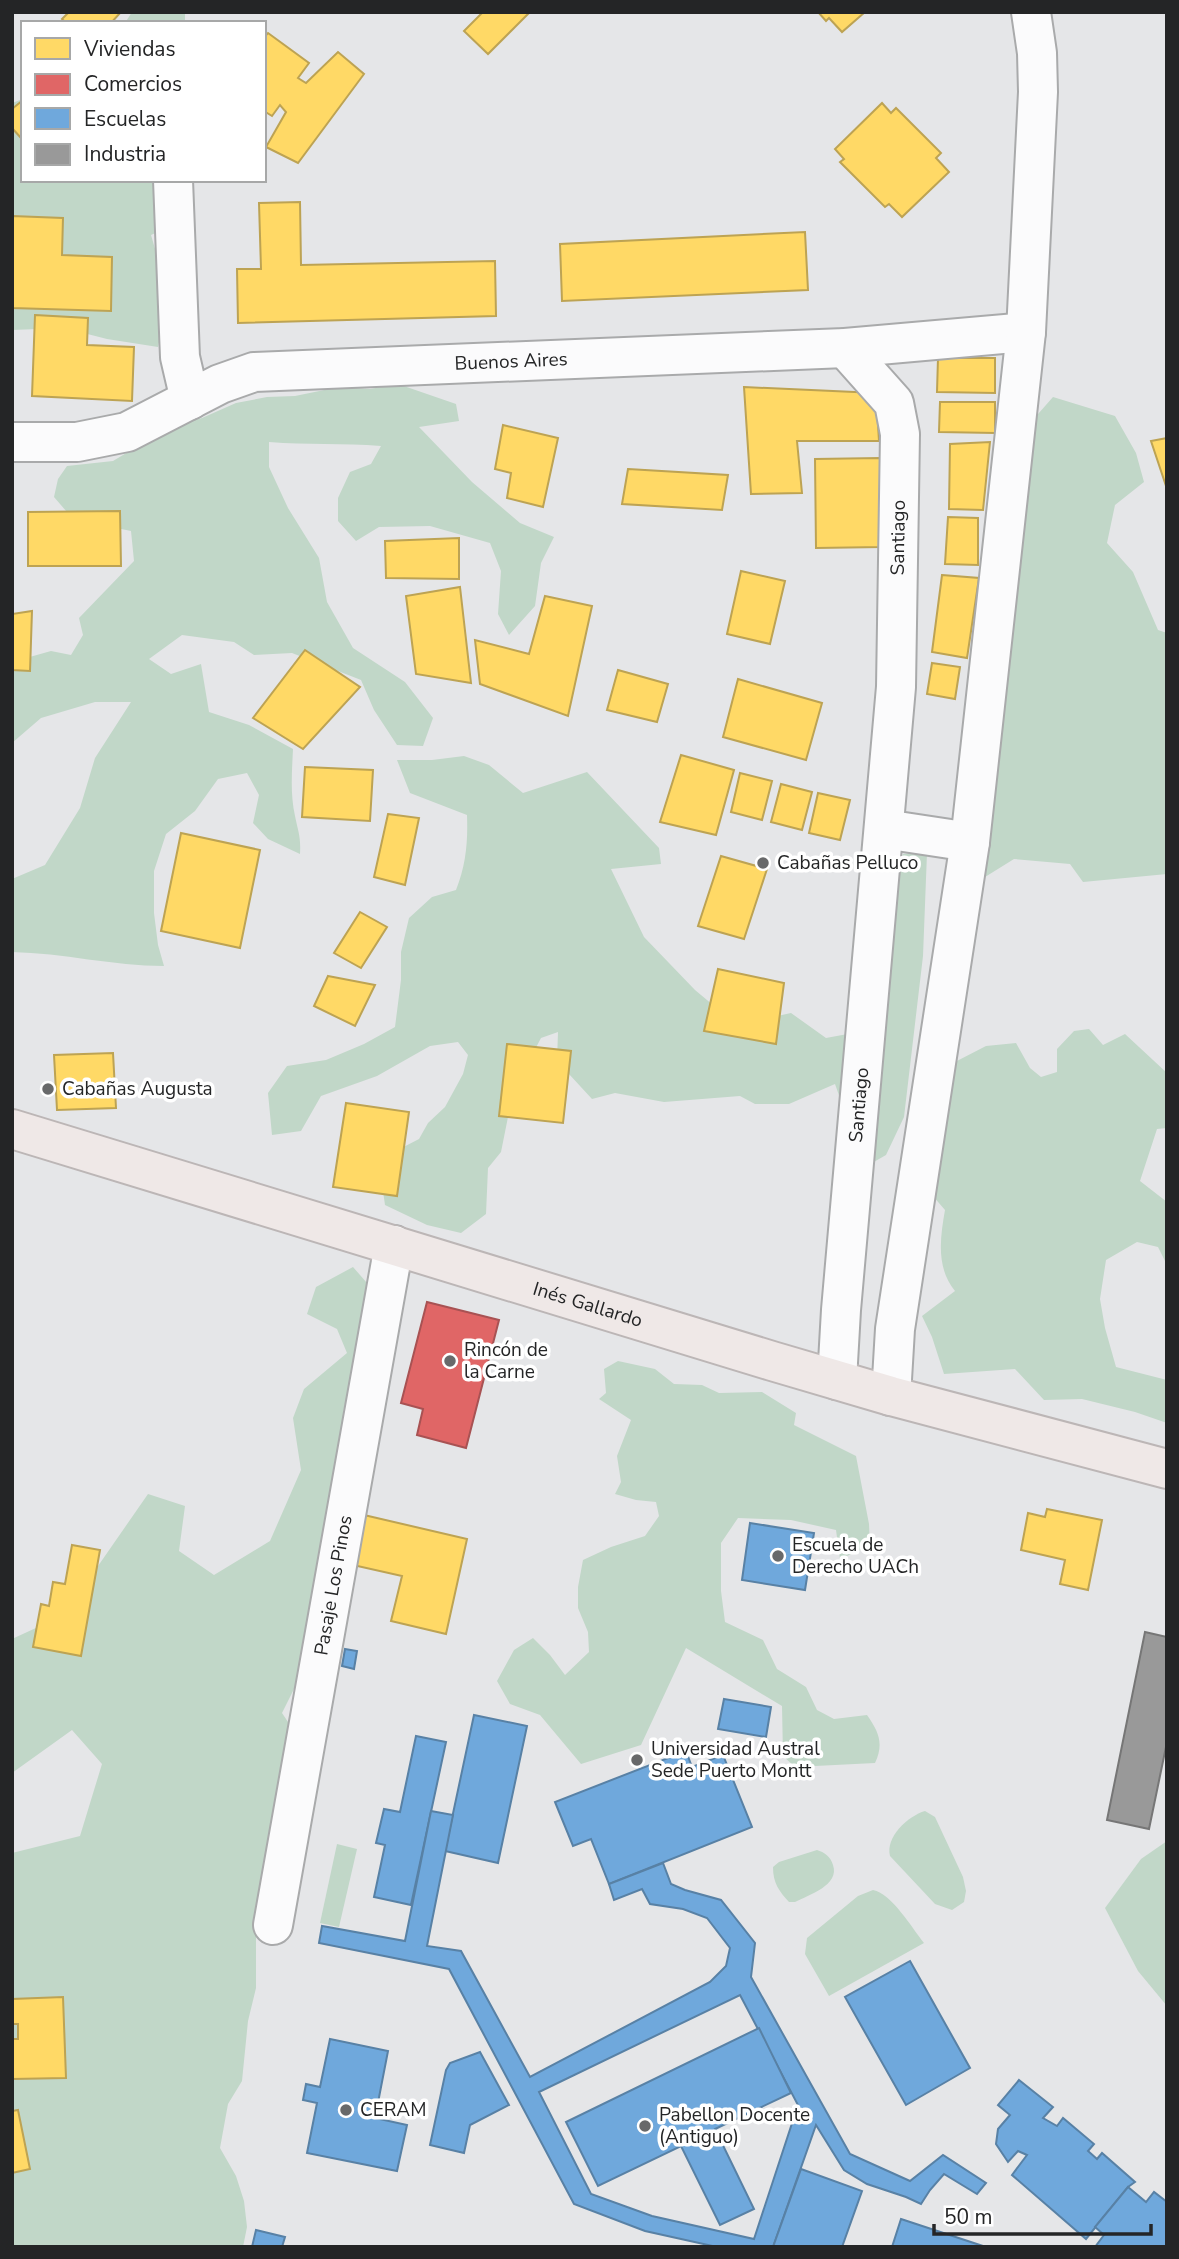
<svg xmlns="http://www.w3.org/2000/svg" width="1179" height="2259" viewBox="0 0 1179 2259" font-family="'Nunito Sans',sans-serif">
	<rect width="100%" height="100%" fill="#e5e6e8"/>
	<g fill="#c1d7c8">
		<path d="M132,12H185V23H125Z"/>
		<path d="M23,99V180H193L194,216L151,235L169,297L158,347L107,339L64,328L12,330V103Z"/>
		<path d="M398,384L456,404L459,421L419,427L472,482L520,523L554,537L541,563L535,606L509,635L498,614L501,571L490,543L430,526L379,527L356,541L338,521V498L350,472L371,464L381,446C343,443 307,445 269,442V467L288,508L319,558L327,602L353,648L405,682L433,718L423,746L397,745L374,710L361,680L292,653L254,655L234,642L182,635L149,659L171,674L201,664L209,712L249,725L293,749C292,771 290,794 295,816C298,831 301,837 300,854L268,839L253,823L259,795L247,773L218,779L195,811L166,834L154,871V913L158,945L164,966C113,966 63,953 12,952V879L45,865L80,808L95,758L131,702H95L41,718L12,743V662L51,651L71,655L83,635L79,618L134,561L131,531L73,519L54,497L58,479L67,466L113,461L168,428L202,418L236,403L267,397L295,396L339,387L370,389Z"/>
		<path d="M1053,397L1115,416L1136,453L1144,482L1115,505L1107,543L1133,572L1158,630L1167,633V874L1083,882L1070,864L1014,859L977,882L1031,422Z"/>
		<path d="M464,756L489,765L523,793L587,772L659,848L661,864L611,869L644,937L695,990L737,1025L791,1013L826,1038L880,1028L888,994L889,961L894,928V876L903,854L927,853L923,956L904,1117L886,1155L872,1163L842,1104L835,1084L789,1104H755L740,1096L664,1102L615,1093L592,1099L557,1061L558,1032L541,1038L520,1078L510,1107L501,1152L488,1168L486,1214L461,1233L427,1225L385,1205L381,1177L390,1154L419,1139L428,1123L445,1107L463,1074L468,1055L458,1042L430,1046L377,1076L321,1096L301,1131L272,1135L268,1093L287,1066L326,1060L364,1044L395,1027L401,980V952L409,918L432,897L456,890C466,865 468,842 467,815L410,793L397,760H432Z"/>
		<path d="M1089,1029L1103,1045L1125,1034L1167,1073V1128L1157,1129L1140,1181L1167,1202V1265L1158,1247L1137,1242L1106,1260L1100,1299L1105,1328L1116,1367L1167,1380V1423L1135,1412L1082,1399L1044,1400L1015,1369L944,1374L932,1337L922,1316L955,1291C936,1268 940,1238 945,1210L926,1188L953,1063L986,1046L1016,1043L1030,1068L1041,1077L1057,1072V1049L1074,1031Z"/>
		<path d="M353,1267L374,1291L362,1350L344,1407L337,1480L319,1553L324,1605L299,1679L282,1713L298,1737L263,1872L256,1937V1988L248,2021L242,2081L228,2104L220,2148L236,2176L244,2201L247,2227L243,2247H12V2173L30,2169L18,2111L12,2109V1853L80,1836L102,1764L72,1730L12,1773V1639L64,1615L148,1494L185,1506L179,1551L214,1575L270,1541L301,1470L293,1418L304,1389L347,1353L337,1329L307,1314L316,1287Z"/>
		<path d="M618,1361L655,1369L674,1384L702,1385L719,1393L762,1392L796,1413L794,1425L856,1456L869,1524L870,1546L840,1559L836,1530L791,1520L738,1518L721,1543V1591L725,1622L763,1640L777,1669L806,1687L817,1710L834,1719L867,1715C879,1732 884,1744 875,1763L795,1767L783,1756L782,1706L686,1648L641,1745L581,1764L540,1715L510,1704L497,1681L514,1650L533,1638L550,1655L565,1675L589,1652L588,1632L578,1608V1587L583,1560L611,1547L645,1536L659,1516L656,1502L636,1500L615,1494L621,1482L617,1456L631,1420L599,1399L606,1393L604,1369Z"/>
		<path d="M925,1811L935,1817L963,1877L966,1891L964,1902L952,1910L935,1904L890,1856C885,1837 908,1816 925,1811Z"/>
		<path d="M1167,1841V2006L1138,1971L1105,1908L1141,1859Z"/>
		<path d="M337,1844L357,1849L339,1927L320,1923Z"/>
		<path d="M817,1850C824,1852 831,1857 833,1865C840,1885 809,1895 795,1902H789C779,1891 773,1883 773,1867L779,1862Z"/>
		<path d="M873,1890C892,1894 912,1928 924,1943L829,1996L805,1954L807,1938L858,1896Z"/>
	</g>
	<g fill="#ffd966" stroke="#bda353" stroke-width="2">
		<path d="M69,12H121L111,23H66L62,19Z"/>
		<path d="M479,12H530L488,54L464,31L481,14Z"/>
		<path d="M818,12H865L842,32L829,18L826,21Z"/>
		<path d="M268,33L309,63L298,78L306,83L338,52L364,74L298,163L266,147L286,112L280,105L272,116L264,111V38Z"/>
		<path d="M23,100V136L21,138L12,128V109Z"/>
		<path d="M882,103L891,113L896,108L941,153L936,158L949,172L902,217L889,204L885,207L840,162L844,159L835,149Z"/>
		<path d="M300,202L301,265L495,261L496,316L238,323L237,269H261L259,203Z"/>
		<path d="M12,216L63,218L62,255L112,257L111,311L12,308Z"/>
		<path d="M805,232L808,290L562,301L560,244Z"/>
		<path d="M35,315L88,318L87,345L134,347L132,401L32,396Z"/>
		<path d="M938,358H995V393L937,392Z"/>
		<path d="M744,387L876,393L879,441H797L802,493L751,494Z"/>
		<path d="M940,402H995V433L939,432Z"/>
		<path d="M503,425L558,438L543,507L507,498L511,473L495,469Z"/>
		<path d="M1167,438V489L1151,441Z"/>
		<path d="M990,442L983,510L949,509L950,444Z"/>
		<path d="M880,458L882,547L816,548L815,459Z"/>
		<path d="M628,469L728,475L722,510L622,504Z"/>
		<path d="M120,511L121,566H28V512Z"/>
		<path d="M948,517L978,518V565L945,564Z"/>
		<path d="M459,538V579L386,578L385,541Z"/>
		<path d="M741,571L785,581L770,644L727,634Z"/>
		<path d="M942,575L979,578L967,658L932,652Z"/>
		<path d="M460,587L471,683L416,674L406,596Z"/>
		<path d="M545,596L592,606L568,716L480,684L475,640L529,654Z"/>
		<path d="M32,611L30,671L12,670V614Z"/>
		<path d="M305,650L360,687L303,749L253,718Z"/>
		<path d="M932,663L960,667L955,699L927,694Z"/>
		<path d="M618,670L668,684L657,722L607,710Z"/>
		<path d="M738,679L822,703L806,760L723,737Z"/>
		<path d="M681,755L734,770L716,835L660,822Z"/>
		<path d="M305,767L373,770L370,821L302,817Z"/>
		<path d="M740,773L772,781L762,820L731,812Z"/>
		<path d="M781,784L812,792L802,830L771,822Z"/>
		<path d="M818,793L850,800L840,840L809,833Z"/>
		<path d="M388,814L419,818L405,885L374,877Z"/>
		<path d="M181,833L260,850L240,948L161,931Z"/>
		<path d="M721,856L767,869L744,939L698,926Z"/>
		<path d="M360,912L387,927L361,968L334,953Z"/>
		<path d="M718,969L784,983L776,1044L704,1031Z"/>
		<path d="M328,976L375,985L355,1026L314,1006Z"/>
		<path d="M507,1044L571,1051L563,1123L499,1116Z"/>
		<path d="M113,1053L116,1108L57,1110L54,1055Z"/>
		<path d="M346,1103L409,1112L397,1196L333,1187Z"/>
		<path d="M1047,1509L1102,1520L1088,1590L1060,1584L1065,1560L1021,1550L1028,1513L1045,1517Z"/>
		<path d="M364,1515L467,1539L446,1634L391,1621L402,1576L353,1565Z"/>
		<path d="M72,1545L100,1550L81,1656L33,1647L41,1604L49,1606L53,1582L65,1584Z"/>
		<path d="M63,1997L66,2078L12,2079V2039H18V2024H12V1999Z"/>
		<path d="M18,2110L30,2169L12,2173V2111Z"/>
	</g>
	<path fill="#e06666" stroke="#a85253" stroke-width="2" d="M427,1302L499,1320L466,1448L417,1435L423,1409L401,1403Z"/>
	<g fill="#6fa8dc" stroke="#5881a5" stroke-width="2" fill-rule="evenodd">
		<path d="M750,1523L814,1533L805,1590L742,1580Z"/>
		<path d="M345,1649L357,1651L354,1669L342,1666Z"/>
		<path d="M724,1699L771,1707L766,1737L718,1729Z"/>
		<path d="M474,1715L527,1726L498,1863L445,1851Z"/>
		<path d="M416,1736L446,1742L411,1905L374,1897L385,1845L376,1843L384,1809L400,1812Z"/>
		<path d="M686,1751L692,1767L723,1755L752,1827L609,1884L591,1839L573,1846L555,1802Z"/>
		<path d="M431,1811L453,1815L427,1946L461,1951L530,2077L710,1982L726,1966L730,1948L707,1918L683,1909L650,1904L642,1889L614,1900L609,1884L663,1863L671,1884L685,1890L721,1900L755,1943L751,1977L850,2154L910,2181L943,2155L986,2183L977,2194L944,2174L930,2190L921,2204L906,2197L867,2184L844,2170L816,2125L773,2247H717L645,2231L574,2204L449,1969L319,1943L322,1926L405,1941ZM740,1995L798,2105L754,2239L652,2216L591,2194L539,2092Z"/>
		<path d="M910,1961L970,2068L906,2105L845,1997Z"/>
		<path d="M759,2028L791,2093L715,2129L754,2209L720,2225L681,2146L598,2186L566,2122Z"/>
		<path d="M330,2039L388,2051L375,2118L407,2125L397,2171L307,2153L317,2103L303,2100L306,2084L320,2087Z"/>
		<path d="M480,2052L509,2105L470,2125L464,2153L430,2145L446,2070L450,2063Z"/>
		<path d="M1019,2080L1053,2107L1043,2118L1057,2126L1063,2118L1094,2144L1088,2151L1097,2159L1102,2153L1135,2182L1128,2187L1086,2239L1012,2175L1027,2155L1018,2151L1008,2162L996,2144L998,2129L1010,2115L998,2105Z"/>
		<path d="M801,2169L862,2191L842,2247H773Z"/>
		<path d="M1128,2187L1146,2202L1154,2192L1167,2202V2247H1095L1104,2235L1095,2227Z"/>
		<path d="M901,2219L986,2247H892Z"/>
		<path d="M256,2230L285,2237L282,2247H252Z"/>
	</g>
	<path fill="#999" stroke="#767676" stroke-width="2" d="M1145,1632L1167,1637V1742L1149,1829L1107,1820Z"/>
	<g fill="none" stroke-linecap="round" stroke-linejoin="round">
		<g stroke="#a9aaab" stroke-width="42">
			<g id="minor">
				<path d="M173,180L180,357L190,400"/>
				<path id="s1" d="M12,442H77L127,432L220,384L254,372L845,348L1026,332"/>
				<path d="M884,829L970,842"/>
				<path id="s2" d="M837,1380L841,1310L896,687L900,434L894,403L845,348"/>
				<path d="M891,1396L895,1329L970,842L1026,332L1038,92L1037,53L1031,12"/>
				<path id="s3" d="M273,1925L394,1245"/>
			</g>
		</g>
		<g stroke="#bcb6b6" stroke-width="42">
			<g id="highway">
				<path id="s4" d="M12,1129L772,1361L891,1396L1167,1469"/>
			</g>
		</g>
		<use href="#minor" stroke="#fbfbfc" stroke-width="38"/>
		<use href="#highway" stroke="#efe8e7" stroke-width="38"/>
	</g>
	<g fill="#68696a" stroke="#fff" stroke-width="2.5">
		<circle cx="763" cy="863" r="7"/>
		<circle cx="48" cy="1089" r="7"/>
		<circle cx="450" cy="1361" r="7"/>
		<circle cx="778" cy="1556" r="7"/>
		<circle cx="637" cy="1760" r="7"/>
		<circle cx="346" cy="2110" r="7"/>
		<circle cx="645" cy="2126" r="7"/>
	</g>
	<g text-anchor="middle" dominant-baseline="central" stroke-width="7" stroke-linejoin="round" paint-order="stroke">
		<g font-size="19" fill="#242526" stroke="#fff">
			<text stroke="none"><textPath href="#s1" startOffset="514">Buenos Aires</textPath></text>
			<text stroke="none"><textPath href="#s2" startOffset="845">Santiago</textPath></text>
			<text stroke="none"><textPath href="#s2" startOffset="276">Santiago</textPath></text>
			<text stroke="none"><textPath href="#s4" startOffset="602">Inés Gallardo</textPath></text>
			<text stroke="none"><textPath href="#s3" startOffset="345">Pasaje Los Pinos</textPath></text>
		</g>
		<g font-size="19" fill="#242526" stroke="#fff" text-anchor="start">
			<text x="777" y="863">Cabañas Pelluco</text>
			<text x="62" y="1089">Cabañas Augusta</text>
			<text x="464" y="1350">Rincón de<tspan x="464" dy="22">la Carne</tspan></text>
			<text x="792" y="1545">Escuela de<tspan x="792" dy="22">Derecho UACh</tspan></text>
			<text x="651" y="1749">Universidad Austral<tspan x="651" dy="22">Sede Puerto Montt</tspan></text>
			<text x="360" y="2110">CERAM</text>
			<text x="659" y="2115">Pabellon Docente<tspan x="659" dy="22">(Antiguo)</tspan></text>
		</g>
	</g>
	<rect width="1179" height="2259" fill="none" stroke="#242526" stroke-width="28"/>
	<rect x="21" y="21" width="245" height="161" fill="#ffffff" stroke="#a7a8a8" stroke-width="2"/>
	<rect x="35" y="38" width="35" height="21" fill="#ffd966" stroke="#a7a8a8" stroke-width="2"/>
	<text x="84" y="56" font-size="21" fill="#242526">Viviendas</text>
	<rect x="35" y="74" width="35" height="21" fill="#e06666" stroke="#a7a8a8" stroke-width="2"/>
	<text x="84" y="91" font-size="21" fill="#242526">Comercios</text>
	<rect x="35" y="108" width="35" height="21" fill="#6fa8dc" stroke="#a7a8a8" stroke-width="2"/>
	<text x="84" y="126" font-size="21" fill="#242526">Escuelas</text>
	<rect x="35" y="144" width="35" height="21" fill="#999999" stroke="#a7a8a8" stroke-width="2"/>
	<text x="84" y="161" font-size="21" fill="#242526">Industria</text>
	<path d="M934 2224v10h217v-10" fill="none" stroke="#242526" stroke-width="3.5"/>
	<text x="944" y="2224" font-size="21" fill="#242526" stroke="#ffffff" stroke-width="5" paint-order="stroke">50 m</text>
</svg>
